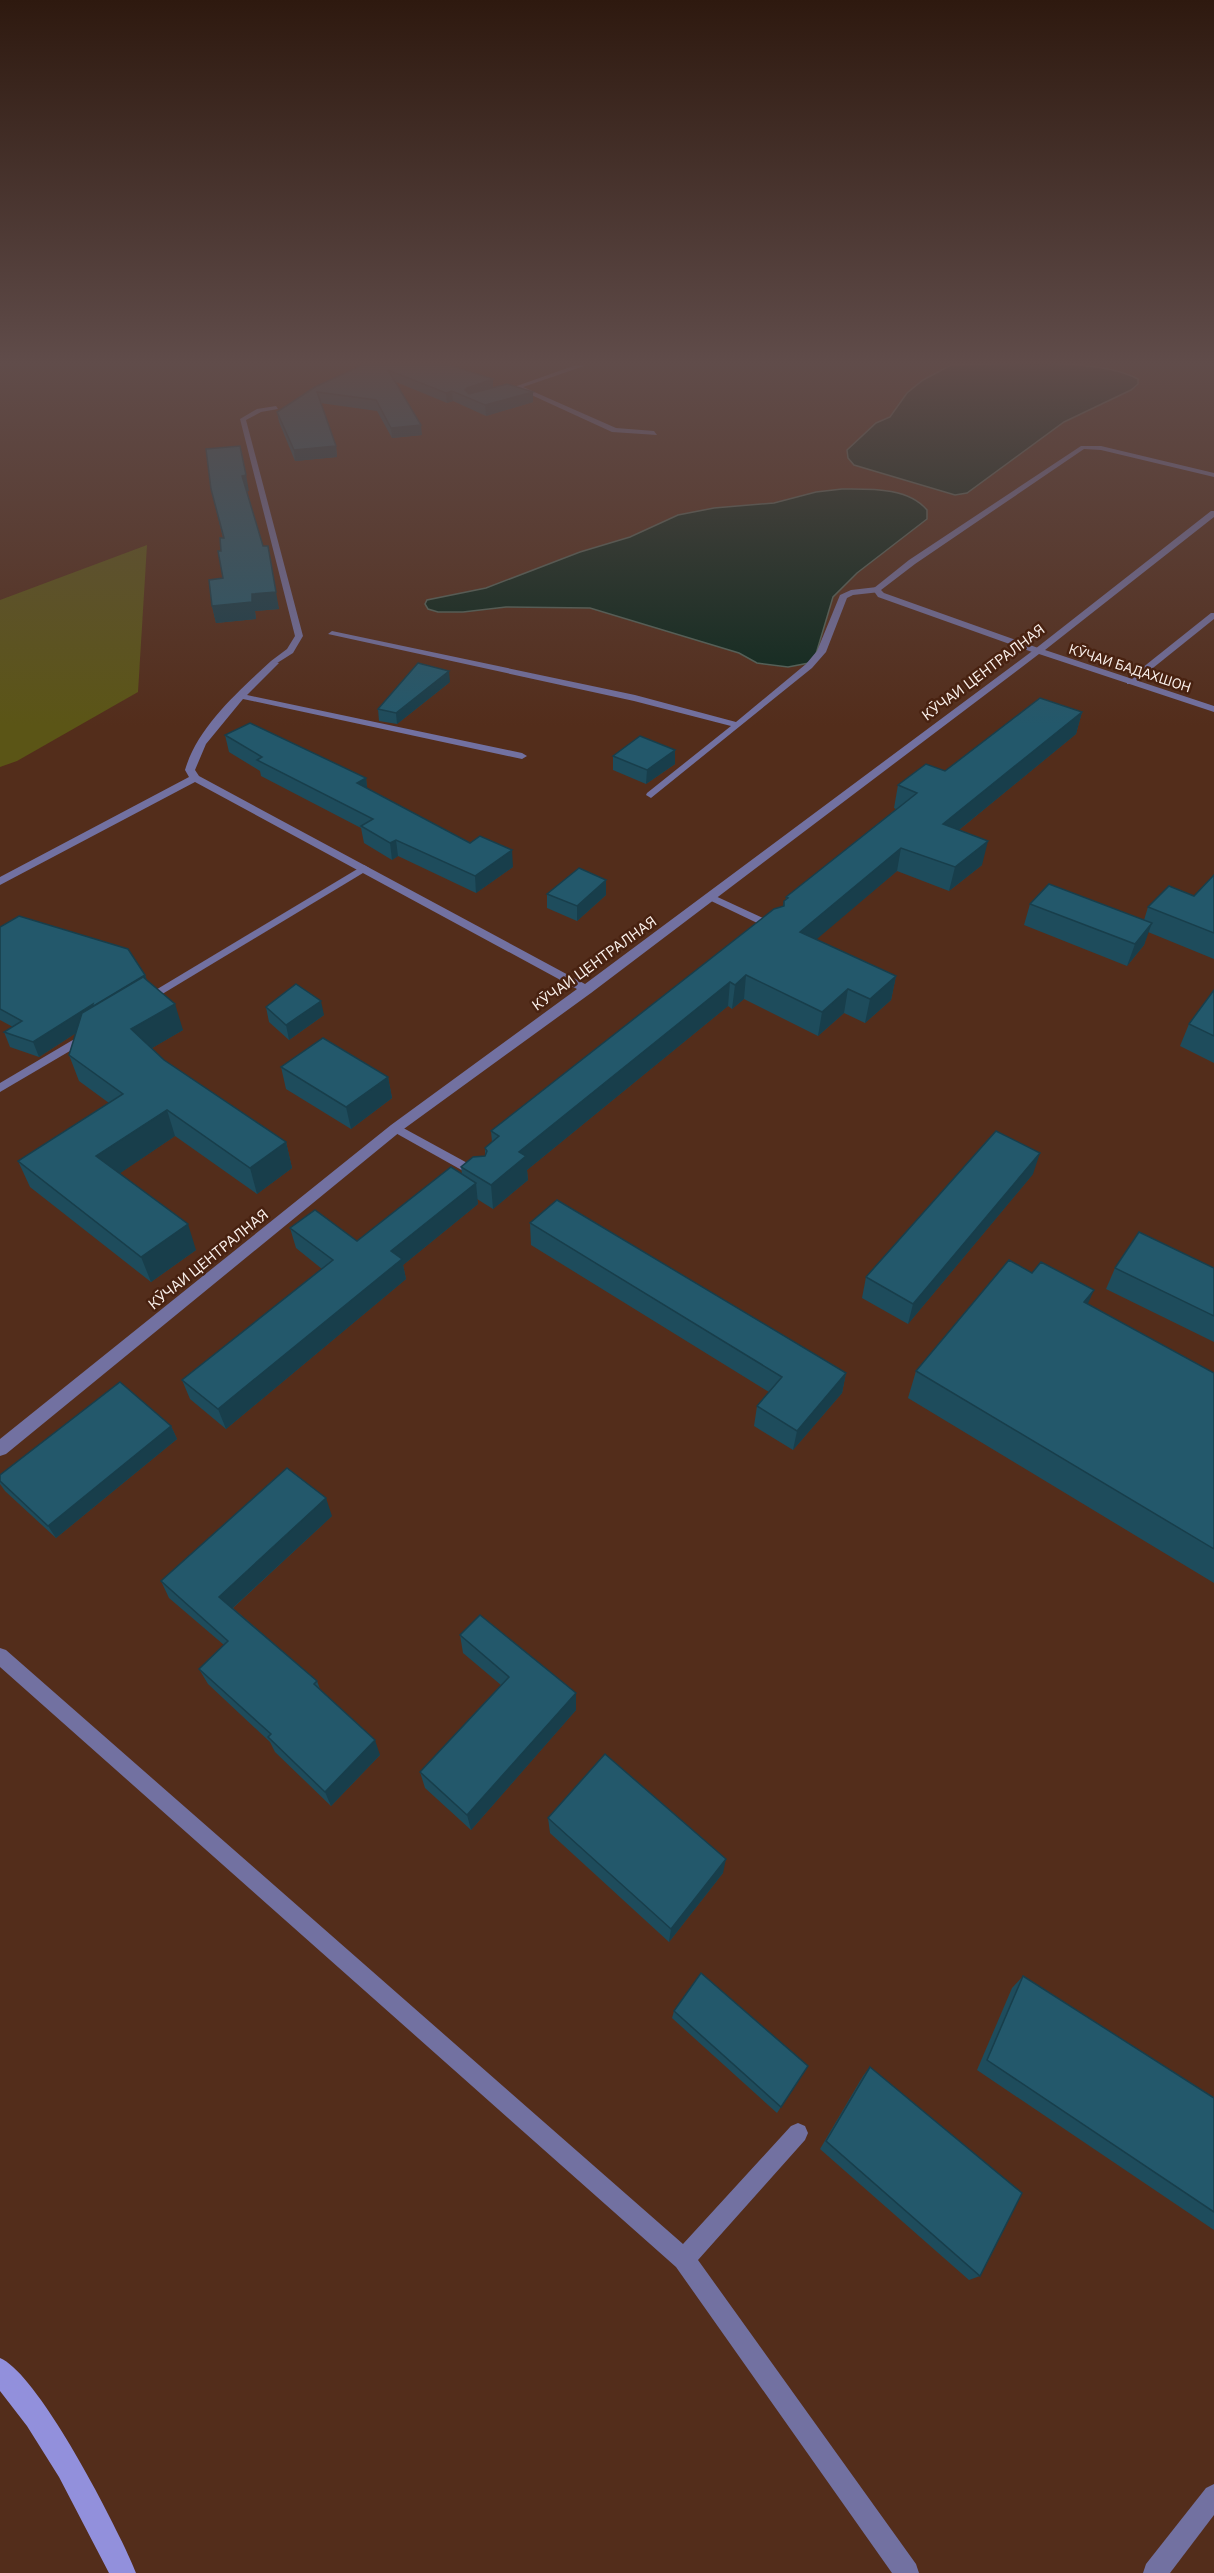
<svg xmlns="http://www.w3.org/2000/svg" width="1214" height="2573" viewBox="0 0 1214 2573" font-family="'IBM Plex Sans',sans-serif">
	<rect width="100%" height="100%" fill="#532d1b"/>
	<path fill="#5b5516" d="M147,545L138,692L17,761L0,767V600Z"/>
	<g fill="#0a271c" stroke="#52645a" stroke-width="1.5">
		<path d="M951,365C1000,365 1096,356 1138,379V384L1131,390L1064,422L967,493L955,495L854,465L848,458L847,450L876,423L890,417L907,393L923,380Z"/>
		<path d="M842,489C870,489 908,487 927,510V519L857,573L833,597L816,654L809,663L788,667L757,663L739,653L590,608L506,607L463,612H438L428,609L425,604L427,600L486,588L580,552L630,537L678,515L714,508L774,503L816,492Z"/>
	</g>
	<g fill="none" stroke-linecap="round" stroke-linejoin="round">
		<g fill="#7271a1" fill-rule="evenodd">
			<path d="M276,406L278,409L261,412L246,420L303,636L293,653L274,665H271V661L287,649L295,636L240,419L257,409Z"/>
			<path d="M1081,446H1101L1214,473V477L1101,450L1084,449L915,564L881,590L884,593L1041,649V653H1035L878,597L873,590L874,588L909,560Z"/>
			<path d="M1211,613H1214V619L1133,684H1127V680Z"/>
			<path d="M364,865L369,868L368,870L149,1002L145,1004L139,1000Z"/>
			<path d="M711,894L778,925L779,927L778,929H770L707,899L706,897Z"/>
			<path d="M88,1031L92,1032V1038L0,1092V1083Z"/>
			<path d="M396,1124L482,1171L484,1174L482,1177H474L392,1131L390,1128L392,1125Z"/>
			<path d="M0,1648L6,1650L683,2244L791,2126L798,2123L805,2126L808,2133L805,2140L698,2260L916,2564L919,2573H892L676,2267L0,1667Z"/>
			<path d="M1214,2484V2515L1170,2573H1143L1146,2564L1206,2488Z"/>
		</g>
		<g fill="#7271a1" fill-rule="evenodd">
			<path d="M576,365H587L523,387L616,428L654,431L657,435L612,432L514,387Z"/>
			<path d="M1211,511H1214V517L1045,650L1214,706V712L1039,654L591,993L401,1131L6,1454L0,1456V1439L391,1125L577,989L195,782L0,885V877L189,777L185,770C198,726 238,692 271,661L279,663L247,695L522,753L527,756L522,759L243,699L206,744L195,770L199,776L585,984L1035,649Z"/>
			<path d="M877,587L880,588V592L853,595L847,598L826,652L812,668L651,798L646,795L647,793L731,726L634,701L328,634L332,631L635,695L736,722L806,664L817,651L840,595L851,590Z"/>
		</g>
		<path fill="#9290dc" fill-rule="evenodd" d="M0,2358C39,2374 119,2530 136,2573H109L59,2477L27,2426L0,2391Z"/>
	</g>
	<g fill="#1e4c5c">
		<path d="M354,365H449L493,379V387L533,392V402L486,416L453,401L447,403L396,382L422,435L392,438L377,411L320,403L336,446L337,457L295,461L279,422L277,412L359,367Z"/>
		<path d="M211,489L249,491H247L279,609L255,611L256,619L216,623L212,606L223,578L221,551L223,538Z"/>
		<path d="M450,682L397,724L379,721L378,709Z"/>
		<path d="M1082,712L1076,734L959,830L982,865L949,891L897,871L816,939L896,976L891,1000L865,1023L844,1013L818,1036L744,999L732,1009L728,1006L527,1170L528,1180L493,1209L477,1199L478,1204L403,1265L406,1279L226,1429L190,1399L182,1380L322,1269L296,1248L290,1228L357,1241L462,1174L461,1167L485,1156V1148L492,1142L491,1131L783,906L784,901L786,900V897L896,809L894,808L898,785L945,771Z"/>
		<path d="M225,735L366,778L367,788L513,867L476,893L398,856L392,860L364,843L361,828L261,776L260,771L229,752Z"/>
		<path d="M613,756L675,764L646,784L613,770Z"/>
		<path d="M1214,875V959L1148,932L1144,945L1127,966L1024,925L1030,904L1144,920L1148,907L1194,896Z"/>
		<path d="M606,880V895L577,921L547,908V894Z"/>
		<path d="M0,927L145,975L147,981L183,1030L152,1048L164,1060L286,1142L292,1168L257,1194L175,1136L120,1173L196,1250L151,1282L30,1187L18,1161L109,1103L79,1081L69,1055L76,1033L39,1057L10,1047L4,1032L13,1027L0,1020Z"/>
		<path d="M1214,990V1063L1180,1046L1189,1024Z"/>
		<path d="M266,1007L324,1015L289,1040L269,1022Z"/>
		<path d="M281,1067L388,1077L392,1098L351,1129L286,1089Z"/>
		<path d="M1033,1174L908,1324L862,1298L866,1277Z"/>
		<path d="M530,1223L846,1373L842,1393L793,1450L754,1426L757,1406L769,1392L531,1245Z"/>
		<path d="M1115,1268H1214V1342L1106,1289Z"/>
		<path d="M1032,1273L1087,1304L1214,1373V1583L908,1398L916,1371Z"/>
		<path d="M171,1426L177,1439L56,1538L5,1491L0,1484V1475Z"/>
		<path d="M332,1516L233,1608L317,1681L320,1689L380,1755L331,1806L275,1752L270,1742L208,1684L199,1669L224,1645L169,1598L161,1581Z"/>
		<path d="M460,1635L576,1710L471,1830L425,1788L420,1772L501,1685L463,1653Z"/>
		<path d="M548,1818L723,1873L669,1942L550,1833Z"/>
		<path d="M1023,1976L1214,2098V2230L977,2070L1012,1988Z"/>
		<path d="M674,2011L804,2072L777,2113L672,2018Z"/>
		<path d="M870,2067L980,2276L969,2280L820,2149L863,2076Z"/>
	</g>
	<g fill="#183e4b">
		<path d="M493,379V389L467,398L465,390L467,388Z"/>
		<path d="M452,391L453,401L447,403L446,393Z"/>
		<path d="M533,392V402L486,416L485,405Z"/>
		<path d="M421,425L422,435L392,438L391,428Z"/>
		<path d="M336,446L337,457L295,461L294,450Z"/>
		<path d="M246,475L249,491L245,492L242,476Z"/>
		<path d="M268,546L279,609L255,611L256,619L216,623L212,606L252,594Z"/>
		<path d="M449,671L450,682L397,724L396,713Z"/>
		<path d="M1082,712L1076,734L938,847L943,824Z"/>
		<path d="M675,750V764L646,784L647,770Z"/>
		<path d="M366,778L368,795L357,783Z"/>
		<path d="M396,840L398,856L392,860L390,843Z"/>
		<path d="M988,841L982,865L949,891L955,867Z"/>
		<path d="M901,848L897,871L797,956L800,932Z"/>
		<path d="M512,850L513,867L476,893L475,876Z"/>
		<path d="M606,880V895L577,921V906Z"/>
		<path d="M1152,923L1144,945L1127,966L1135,944Z"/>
		<path d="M145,975L150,990L96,1020L39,1057L33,1042L93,1004Z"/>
		<path d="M746,975L744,999L732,1009L735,985Z"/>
		<path d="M896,976L891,1000L865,1023L870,999Z"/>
		<path d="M730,982L728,1006L527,1170L528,1180L493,1209L491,1185L519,1152Z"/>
		<path d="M848,989L844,1013L818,1036L822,1012Z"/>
		<path d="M321,1001L324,1015L289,1040L286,1025Z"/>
		<path d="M175,1004L183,1030L140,1055L131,1029Z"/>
		<path d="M388,1077L392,1098L351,1129L346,1107Z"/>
		<path d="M167,1110L175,1136L107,1182L96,1156Z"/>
		<path d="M286,1142L292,1168L257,1194L250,1168Z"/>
		<path d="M1040,1153L1033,1174L908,1324L913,1304Z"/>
		<path d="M476,1183L478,1204L403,1265L406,1279L226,1429L218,1409L391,1251Z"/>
		<path d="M188,1224L196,1250L151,1282L141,1257Z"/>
		<path d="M1094,1290L1082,1317L1084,1302Z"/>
		<path d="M846,1373L842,1393L793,1450L797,1431Z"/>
		<path d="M171,1426L177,1439L56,1538L48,1526Z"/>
		<path d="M326,1498L332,1516L227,1613L219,1597Z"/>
		<path d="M576,1693V1710L471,1830L467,1815Z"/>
		<path d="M375,1740L380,1755L331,1806L325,1792Z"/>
		<path d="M726,1859L723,1873L669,1942L671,1929Z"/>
	</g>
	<g fill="#23586b" stroke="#183e4b" stroke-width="1.5">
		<path d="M363,365H449L493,379L467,388L465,390L469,394L507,384L533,392L485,405L452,391L446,393L388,370L421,425L391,428L376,400L317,392L336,446L294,450L277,412L315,387Z"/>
		<path d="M240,446L246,475L242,476L263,546H268L276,592L252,594V602L212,606L209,580L223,578L218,551H221L220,538H224L211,489L206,449Z"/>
		<path d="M418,663L449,671L396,713L378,709Z"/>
		<path d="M1040,698L1082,712L943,824L988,841L955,867L901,848L800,932L896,976L870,999L848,989L822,1012L746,975L735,985L730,982L519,1152L526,1156L491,1185L461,1167L473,1157L485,1156L487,1151L485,1148L499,1136L491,1131L774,909L784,906V901L788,898L786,897L917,793L898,785L926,764L945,771Z"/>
		<path d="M250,723L366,778L357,783L470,843L480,836L512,850L475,876L396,840L390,843L361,826L373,819L257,760L262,757L225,735Z"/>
		<path d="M640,736L675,750L647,770L613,756Z"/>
		<path d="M579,868L606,880L577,906L547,894Z"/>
		<path d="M1214,875V933L1148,907L1169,886L1194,896Z"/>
		<path d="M1049,884L1152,923L1135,944L1030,904Z"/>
		<path d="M19,916L128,949L145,975L92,1007L93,1004L33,1042L4,1032L22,1021L0,1009V927Z"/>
		<path d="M143,977L175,1004L131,1029L164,1060L286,1142L250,1168L167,1110L96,1156L188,1224L141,1257L18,1161L123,1094L69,1055L82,1013Z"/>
		<path d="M296,984L321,1001L286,1025L266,1007Z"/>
		<path d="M1214,990V1036L1189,1024Z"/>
		<path d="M323,1038L388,1077L346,1107L281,1067Z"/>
		<path d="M996,1131L1040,1153L913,1304L866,1277Z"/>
		<path d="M451,1167L476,1183L391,1251L402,1259L218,1409L182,1380L333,1260L290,1228L315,1210L357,1241Z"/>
		<path d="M557,1200L846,1373L797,1431L757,1406L782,1377L530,1223Z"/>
		<path d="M1139,1232L1214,1268V1316L1115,1268Z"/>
		<path d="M1009,1260L1032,1273L1041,1262L1094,1290L1084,1302L1214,1373V1549L916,1371Z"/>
		<path d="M120,1382L171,1426L48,1526L0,1481V1475Z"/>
		<path d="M287,1468L326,1498L219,1597L317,1681L314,1684L375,1740L325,1792L268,1737L271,1734L199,1669L228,1641L161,1581Z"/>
		<path d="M480,1615L576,1693L467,1815L420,1772L509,1677L460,1635Z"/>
		<path d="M605,1754L726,1859L671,1929L548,1818Z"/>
		<path d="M701,1973L808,2066L781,2107L674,2011Z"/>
		<path d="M1023,1976L1214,2098V2212L987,2060Z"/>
		<path d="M870,2067L1022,2193L980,2276L826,2141Z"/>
	</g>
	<linearGradient id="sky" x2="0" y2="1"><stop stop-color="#2e190f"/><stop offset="0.5" stop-color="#604c4a"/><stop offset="1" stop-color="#604c4a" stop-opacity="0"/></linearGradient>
	<rect width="1214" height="726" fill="url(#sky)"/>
	<g text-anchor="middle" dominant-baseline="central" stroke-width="5" stroke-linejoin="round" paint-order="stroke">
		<g font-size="14" fill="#fbf1ec" stroke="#482211">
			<text transform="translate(1130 668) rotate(18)">КӮЧАИ БАДАХШОН</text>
		</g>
		<g font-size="15" fill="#fbf1ec" stroke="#482211">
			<text transform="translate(983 672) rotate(-37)">КӮЧАИ ЦЕНТРАЛНАЯ</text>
			<text transform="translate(594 963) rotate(-36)">КӮЧАИ ЦЕНТРАЛНАЯ</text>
			<text transform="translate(208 1259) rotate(-39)">КӮЧАИ ЦЕНТРАЛНАЯ</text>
		</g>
	</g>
</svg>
